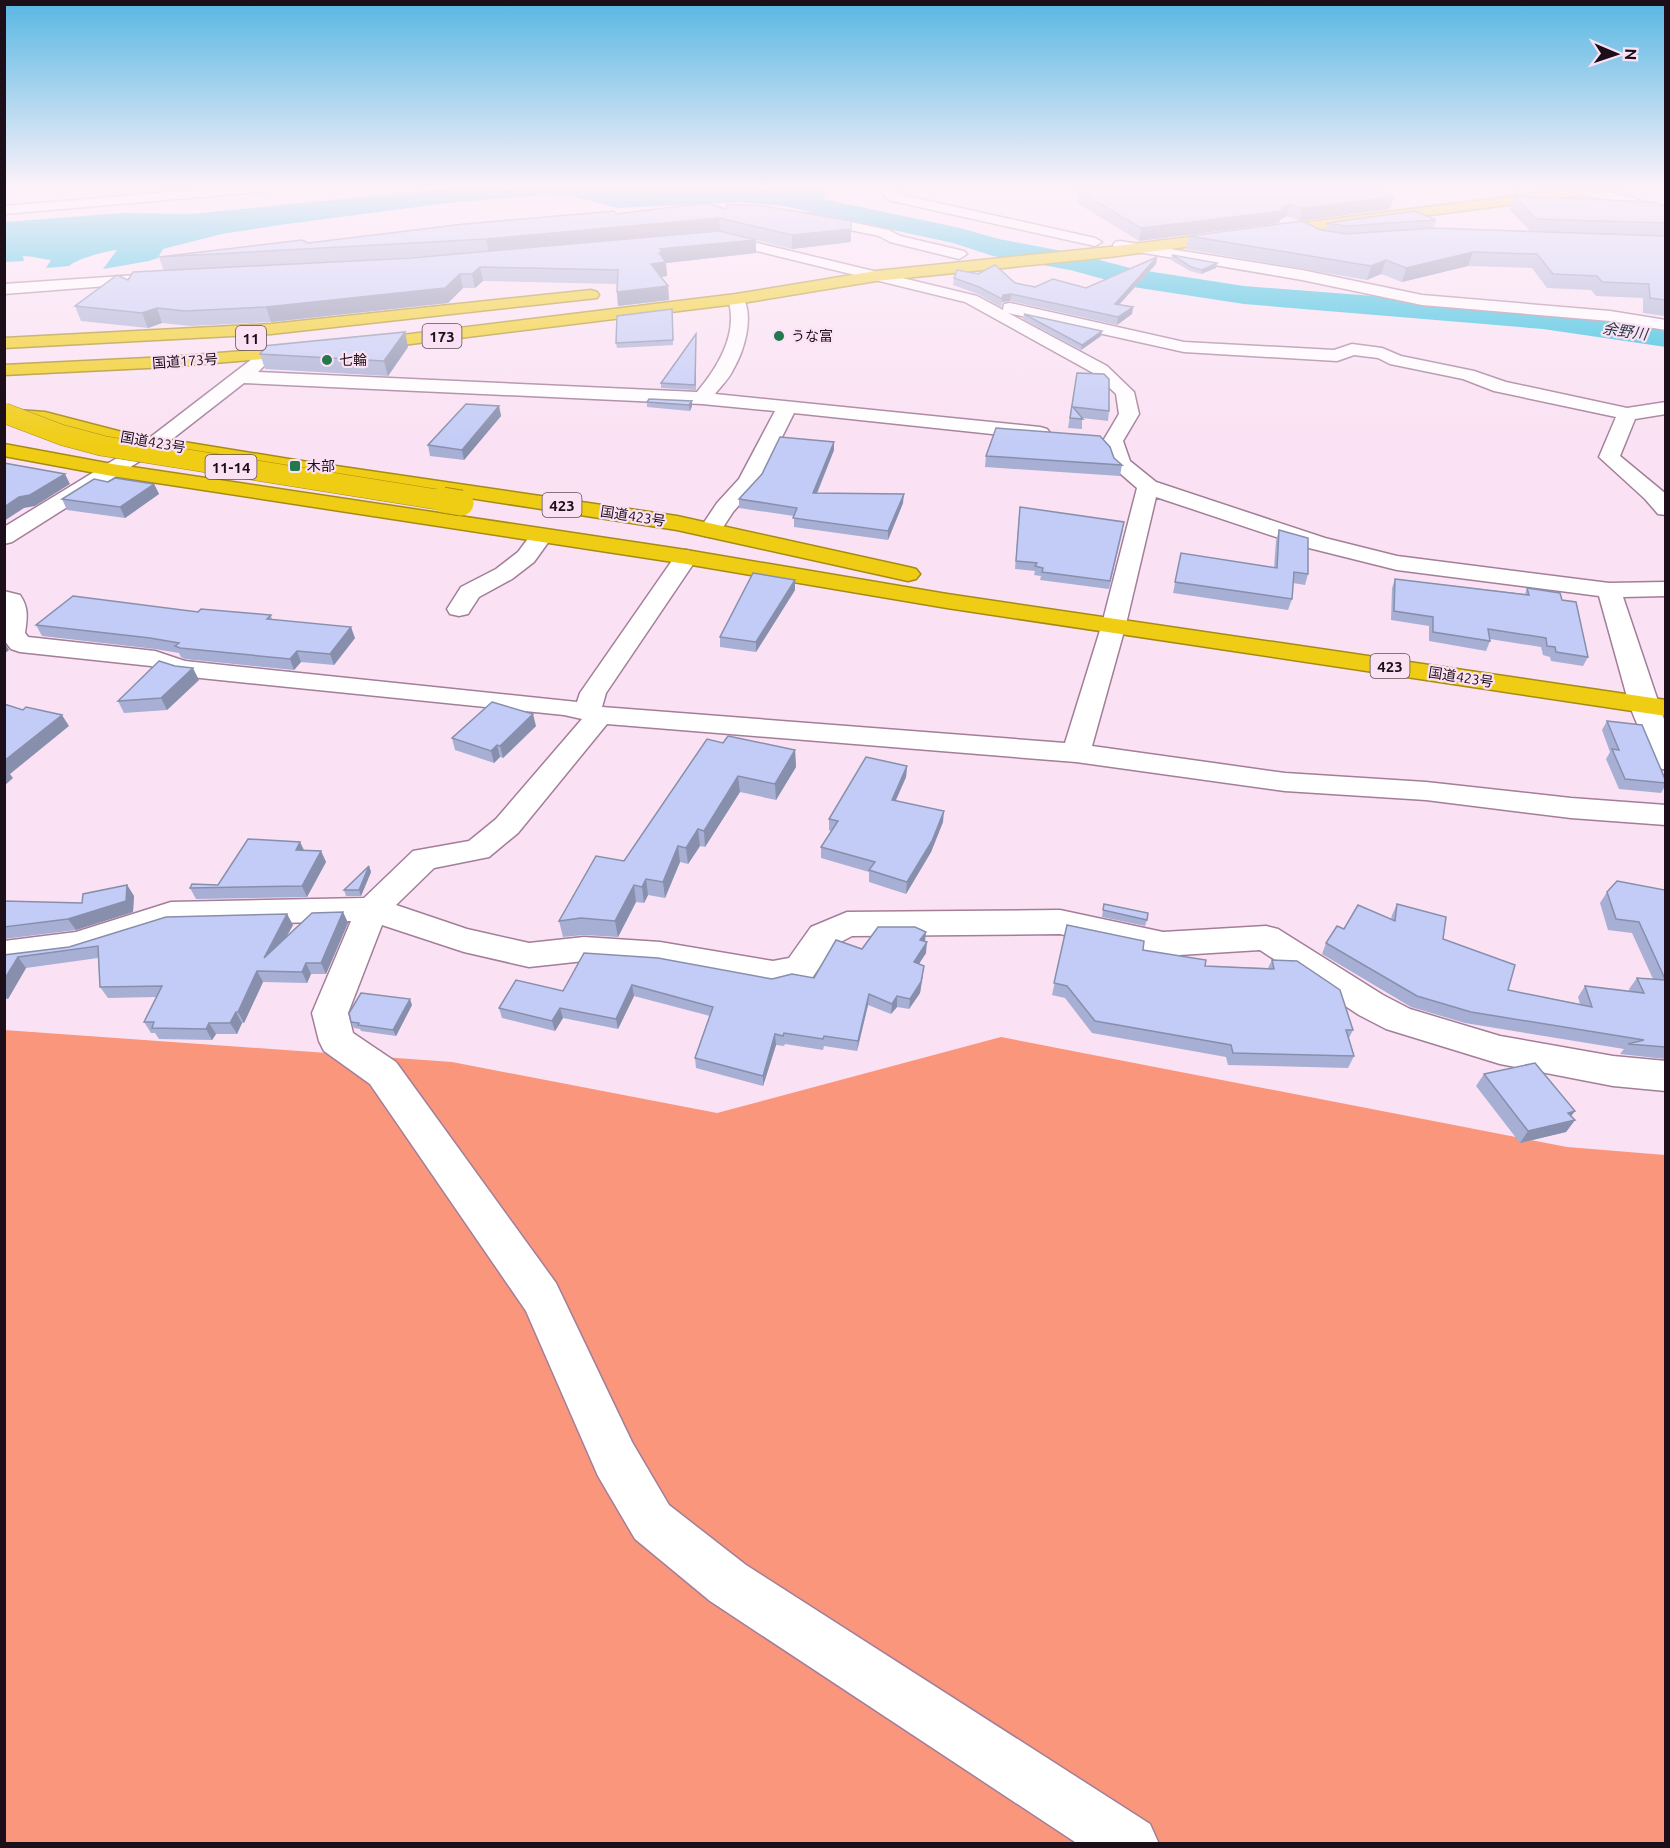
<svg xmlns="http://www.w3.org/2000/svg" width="1670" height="1848" viewBox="0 0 1670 1848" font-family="Ubuntu,'Noto Sans JP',sans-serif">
	<rect width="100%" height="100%" fill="#fae1f3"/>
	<path fill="#fa967b" d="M4,1030L452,1062L717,1113L1001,1037L1567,1147L1665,1155V1843H5Z"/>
	<path fill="#1dbcdc" d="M462,187H825L824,203L809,208L737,202L618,208L571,196L542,195L447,203L280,225L222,234L163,249L158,258L149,261L103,269L117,250C106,251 76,259 69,266L46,268L51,260C41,259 33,256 23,256L24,261L5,262V222L123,213L191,214Z"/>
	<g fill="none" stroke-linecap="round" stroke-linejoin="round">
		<path stroke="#1dbcdc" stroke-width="10" d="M1513,187H1516"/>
		<path fill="#1dbcdc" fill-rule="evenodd" d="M720,187H767L960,228L999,239L1073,253L1134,269L1244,286L1543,309L1666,327V347L1543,329L1244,304L1133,287L1070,270L993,256L953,243L733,195L724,192Z"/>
		<g stroke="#a37e99" stroke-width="3">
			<g id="minor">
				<path d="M227,187H277L270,191L4,214V206Z"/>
				<path d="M887,187H905L896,192L898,194L1095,238L1102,242L1095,246L888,200L881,191Z"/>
				<path d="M1584,187L1627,196L1666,210V219L1618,202L1579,194L1577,191L1579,188Z"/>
				<path d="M807,213L889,230L900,236L964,251L967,254L959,259L890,242L879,236L802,220L800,217Z"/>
				<path d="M720,234L977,296L1003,310L1004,304L1010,303L1184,342L1334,350L1352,344L1382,348L1401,356L1474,371L1506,382L1627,408L1666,402V414L1635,419L1620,456L1666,494V515L1658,514L1645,499L1599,457L1616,417L1494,391L1463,379L1390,364L1378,358L1354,355L1337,361L1184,352L1008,313L1107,366L1134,392L1139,414L1123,441L1130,461L1156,482L1325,538L1397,556L1609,583L1666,582V596L1623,597L1666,725V770L1656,767L1652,761L1629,704L1599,596L1397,570L1309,548L1156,497L1126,624L1092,746L1285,773L1426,782L1571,798L1666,805V825L1571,818L1426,800L1285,791L1076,762L607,724L518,833L489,857L434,868L396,905L467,929L529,943L584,937L660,942L773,961L789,958L811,927L847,912L1060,910L1163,932L1266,926L1278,929L1383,995L1410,1009L1500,1036L1613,1056L1666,1061V1091L1613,1086L1500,1064L1386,1029L1359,1015L1260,950L1163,956L1060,934L852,936L835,945L812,978L773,987L660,966L584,961L529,967L464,952L382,925L348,1013L353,1033L396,1062L556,1283L632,1442L669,1505L746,1565L1150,1824L1159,1844H1078L710,1601L635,1539L598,1476L526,1311L370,1084L324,1051L319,1041L312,1013L351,921L172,926L76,956L4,965V941L76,932L171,902L364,898L413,851L469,841L496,819L582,719L564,715L181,676L151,666L20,652L11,649L4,640V591L20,595C29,608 27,618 25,633L28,637L155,651L185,661L577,702L580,693L678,552L686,550L694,552L698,557L606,693L602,707L1065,743L1102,624L1137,488L1114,468L1103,441L1119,414L1116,394L1095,374L965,302L720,242L712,243L705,239L707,236Z"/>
				<path d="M1120,241L1302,270L1422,295L1610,311L1666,320V330L1610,321L1422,305L1302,280L1115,248L1113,245L1115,242Z"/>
				<path d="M152,274L160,279L158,282L4,294V284Z"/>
				<path d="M736,294L742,296C755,316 744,351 733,370C729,379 721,386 715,394L1040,427L1047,429L1050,433L1047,437L1040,439L794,413L760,481L733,512L718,535L710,537L702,535L699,530L717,503L739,479L775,411L702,404L244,383L162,447L12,542L4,544V527L148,439L252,359H264L267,363L258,372L697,392C718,367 739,333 728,299Z"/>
				<path d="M541,530L549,532L552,537L534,562L512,579L479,597L468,614L459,616L450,614L447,609L461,587L496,569L518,552L533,532Z"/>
			</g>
		</g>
		<g stroke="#a68a16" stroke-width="3">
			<g id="highway">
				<path d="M1586,187H1622L1615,191L1109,257L876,281L736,304L362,350L356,349L353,345L356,341L362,340L736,294L876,271L1109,247Z"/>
				<path d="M591,290L597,292L599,295L597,298L271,334L4,348V338L271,324Z"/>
				<path d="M305,346L311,347L314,351L311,355L168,367L4,375V365L168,357Z"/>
				<path d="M4,409L45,412L122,432L295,460L677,516L908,567L916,569L920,574L916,579L908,581L677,530L121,444L44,424L4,421Z"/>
				<path d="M4,444L112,464L686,550L947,594L1666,700V716L947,608L686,564L112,476L4,456Z"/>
			</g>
		</g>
		<use href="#minor" fill="#fff" fill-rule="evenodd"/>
		<use href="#highway" fill="#f0cd15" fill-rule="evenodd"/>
		<g stroke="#a68a16" stroke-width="21" stroke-linecap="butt">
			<path id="highway-bridge-far1" d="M4,413L62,435L103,446L453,502"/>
		</g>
		<g stroke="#a68a16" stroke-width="27" stroke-linecap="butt">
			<path id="highway-bridge" d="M443,500L461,503"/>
		</g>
		<use href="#highway-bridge-far1" stroke="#f0cd15" stroke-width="20"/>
		<use href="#highway-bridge" stroke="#f0cd15" stroke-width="25"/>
	</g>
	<g fill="#a8afd4" fill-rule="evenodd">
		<path d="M1078,191L1390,209L1300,221L1287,216L1280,220L1279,223L1139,241L1077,203Z"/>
		<path d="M1514,196L1665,206V316L1643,313V298L1596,296L1591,290L1547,288L1532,268L1468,266L1402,282L1381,274L1367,280L1186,249L1189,236L1325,230L1327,223L1436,220L1434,228L1530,231L1509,209Z"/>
		<path d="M726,209L851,221V242L792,249L756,240V253L666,263L667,276L661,277L668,286L669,300L618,306L617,292V284L483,281L475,288H463L448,303L271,322L190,326L162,323L148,328L81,321L75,306L128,280L164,271L159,257L616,214ZM446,255L411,258L245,267Z"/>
		<path d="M1172,255L1216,268L1201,274L1190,271L1171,260Z"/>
		<path d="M1156,264L1119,305L1133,307L1132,314L1117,325L1010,301L1002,302L1001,307L978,294L953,285L954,278L1015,283L1035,287L1086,288Z"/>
		<path d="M672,309L673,345L617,348L616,343Z"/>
		<path d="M1024,314L1101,336L1081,350L1023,319Z"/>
		<path d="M696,339V390L661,388V383Z"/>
		<path d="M263,346L408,347L388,376L265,369L260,354L264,349Z"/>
		<path d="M1077,373L1109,411L1108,421L1082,418V429L1068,428Z"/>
		<path d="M692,401V406L690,411L647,407V402Z"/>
		<path d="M499,406L501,416L464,460L430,456L428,445Z"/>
		<path d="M834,450L817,494L903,503L888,540L794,527V516L739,508V499Z"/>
		<path d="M986,456L1114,458L1122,465L1120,476L985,467Z"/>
		<path d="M108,482L154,484L159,494L125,518L67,510L62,499Z"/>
		<path d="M1019,515L1123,530L1109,589L1040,580L1041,576L1034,575L1035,571L1015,569Z"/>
		<path d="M1279,530L1308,574L1305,585L1293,583L1292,599L1288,610L1173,593L1181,553L1274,568L1276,541Z"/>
		<path d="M1395,579L1525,594L1527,588L1562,600L1588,657L1583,666L1551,661L1550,657L1543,655L1541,647L1490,639V641L1486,651L1429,641V626L1391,620L1392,588Z"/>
		<path d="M795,590L756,652L720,647V637Z"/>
		<path d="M198,612L271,615L272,620L355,638L334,665L301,662L294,670L185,659L181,657L179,653L155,649L42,636L36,625Z"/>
		<path d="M199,680L167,710L124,713L118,701Z"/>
		<path d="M1607,721L1665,779V786L1661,793L1619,789L1606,759L1610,752L1602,730Z"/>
		<path d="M536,726L503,758L500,757L494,763L455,750L452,738Z"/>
		<path d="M723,743L795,750L796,767L776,800L740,792L705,847L700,846L688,864L680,862L665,898L648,895L644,903L636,902L618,937L584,935L563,937L559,921L624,861Z"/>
		<path d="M907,766L906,777L896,800L943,822L931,852L906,894L869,882V872L821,858V847L831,831L829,830V819Z"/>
		<path d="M300,842L304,850L321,851L326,862L307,897L196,899L190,888L218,885Z"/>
		<path d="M369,866L371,872L361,896H346L344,890Z"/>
		<path d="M127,885L134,896L133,912L76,930L4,939V901L82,903Z"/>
		<path d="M1665,890V1059L1620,1054L1624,1049L1465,1023L1411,1007L1322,954L1326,943L1344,929L1391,919L1392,915L1397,904L1508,990L1580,1004L1578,997L1585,986L1630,992L1629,989L1637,978L1653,979L1632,933L1608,930L1600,903L1607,892Z"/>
		<path d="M1104,904L1147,920L1145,926L1102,917Z"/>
		<path d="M343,912L348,923L326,974H311L307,983L263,982L244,1023H242L237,1034H216L212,1040L159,1039L155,1033H151L144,1022L156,997L108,998L100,987L98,958L26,968L8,999H4V955L69,947L287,914L293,925L286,937Z"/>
		<path d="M1067,925L1143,950L1205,966L1268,968L1272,960L1353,1030L1349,1038L1354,1056L1348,1068L1228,1065L1226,1057L1092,1033L1065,998L1052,995Z"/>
		<path d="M925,942L926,953L919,964L923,976L920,993L909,1009L897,1007L891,1014L868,1005L857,1051L824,1046L823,1050L785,1044L784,1046L776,1045L763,1086L696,1068L695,1058L710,1016L634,996L618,1029L563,1018L555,1031L502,1018L499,1008L563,991L584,953L772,979L814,978L862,949Z"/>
		<path d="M412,1005L396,1036L361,1031L360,1029L354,1028L351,1022Z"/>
		<path d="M1484,1074L1575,1111L1571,1116L1575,1120L1566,1132L1520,1143L1476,1086Z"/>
	</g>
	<g fill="#888fac">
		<path d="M1394,197L1390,209L1300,221L1303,208Z"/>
		<path d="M1290,204L1287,216L1280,220L1279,223L1139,241L1141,228L1283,207Z"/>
		<path d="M719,218L720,232L489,253L486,239Z"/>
		<path d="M851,229V242L792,249V235Z"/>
		<path d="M756,240V253L666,263L667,276L652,278L651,264L660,249Z"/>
		<path d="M1473,252L1468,266L1402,282L1406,268Z"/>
		<path d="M1157,257L1156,264L1113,311L1115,304Z"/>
		<path d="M1386,260L1381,274L1367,280L1371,266Z"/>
		<path d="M1217,263L1216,268L1201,274L1202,270Z"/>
		<path d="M480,267L483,281L475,288L472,274Z"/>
		<path d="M460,274L463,288L448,303L271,322L266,307Z"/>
		<path d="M668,286L669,300L618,306L617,292Z"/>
		<path d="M1011,294L1010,301L1002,302L1001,307L1003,295Z"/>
		<path d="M1133,307L1132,314L1117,325L1118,317Z"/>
		<path d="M157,308L162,323L148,328L142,313Z"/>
		<path d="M1102,331L1101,336L1081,350L1082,345Z"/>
		<path d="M405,332L408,347L388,376L384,361Z"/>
		<path d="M692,401V406L690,411L689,405Z"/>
		<path d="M499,406L501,416L464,460L462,450Z"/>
		<path d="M834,442V450L813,502V493Z"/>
		<path d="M65,474L70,484L35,506L24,508L4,521V507L19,497Z"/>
		<path d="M154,484L159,494L125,518L120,507Z"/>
		<path d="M904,494L903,503L888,540V531Z"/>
		<path d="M795,580V590L756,652V642Z"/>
		<path d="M351,627L355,638L334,665L330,654Z"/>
		<path d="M4,642L9,650L4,654Z"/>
		<path d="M297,651L301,662L294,670L290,659Z"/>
		<path d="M193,668L199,680L167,710L161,698Z"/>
		<path d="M533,714L536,726L503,758L500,746Z"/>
		<path d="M62,715L69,726L10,774L13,778L4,786V761Z"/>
		<path d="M497,745L500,757L494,763L491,751Z"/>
		<path d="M795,750L796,767L776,800L775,784Z"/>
		<path d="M907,766L906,777L891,811L892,800Z"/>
		<path d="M738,776L740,792L705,847L704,831Z"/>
		<path d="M944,811L943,822L931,852L906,894L907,882Z"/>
		<path d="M698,829L700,846L688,864L686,848Z"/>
		<path d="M300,842L305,853L296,850Z"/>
		<path d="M678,846L680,862L665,898L663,882Z"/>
		<path d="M321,851L326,862L307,897L302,886Z"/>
		<path d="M369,866L371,872L361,896L359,890Z"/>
		<path d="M646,879L648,895L644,903L642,887Z"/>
		<path d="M127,885L134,896L133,912L76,930L68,919Z"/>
		<path d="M634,885L636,902L618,937L615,921Z"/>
		<path d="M343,912L348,923L326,974L321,963Z"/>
		<path d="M287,914L293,925L269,969L264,958Z"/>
		<path d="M926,932L925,942L920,940Z"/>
		<path d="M927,942L926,953L913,973L914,962Z"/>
		<path d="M18,957L26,968L8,999L4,995V980Z"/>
		<path d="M306,963L311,974L307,983L302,972Z"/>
		<path d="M924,966L920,993L909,1009L910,999Z"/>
		<path d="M257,971L263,982L244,1023L238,1012Z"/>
		<path d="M632,985L634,996L618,1029L616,1019Z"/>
		<path d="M869,994L868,1005L857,1051L858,1041Z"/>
		<path d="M897,996V1007L891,1014L892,1004Z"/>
		<path d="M410,999L412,1005L396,1036L393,1030Z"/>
		<path d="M560,1008L563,1018L555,1031L552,1021Z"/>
		<path d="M236,1012L242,1023L237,1034L230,1023Z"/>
		<path d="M209,1023L216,1034L212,1040L206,1029Z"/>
		<path d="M775,1034L776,1045L763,1086V1076Z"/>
		<path d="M1575,1111L1566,1122L1575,1120L1566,1132L1520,1143L1528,1131L1568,1113Z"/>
	</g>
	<g fill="#c3ccf6" stroke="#888fac" stroke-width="1.5">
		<path d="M1117,187H1370L1394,197L1303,208L1290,204L1283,207L1282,211L1141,228L1078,191Z"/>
		<path d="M1514,196L1653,202L1665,206V223L1536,219Z"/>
		<path d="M706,203L726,209L727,204L763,206L851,221V229L792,235L719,218L486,239L159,257L302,240L308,243L464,224L614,211L616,214Z"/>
		<path d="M1415,211L1436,220L1346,226L1327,223Z"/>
		<path d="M1302,221L1321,230L1347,234L1431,228L1665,236V300L1650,298L1649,284L1602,282L1597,276L1553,274L1537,254L1473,252L1406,268L1386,260L1371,266L1189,236Z"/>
		<path d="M719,231L756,240L660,249L662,252L659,253L666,262L651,264L668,286L617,292L618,270L480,267L472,274H460L445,288L266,307L185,311L157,308L142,313L75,306L117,275L128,280L133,272L411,258Z"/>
		<path d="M1172,255L1217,263L1202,270L1191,267Z"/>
		<path d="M1157,257L1115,304L1133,307L1118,317L1011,294L1003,295L1002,299L979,287L954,278L957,270L978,274L995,265L1015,283L1035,287L1053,279L1086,288Z"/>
		<path d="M672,309L673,340L616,343L617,316Z"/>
		<path d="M1024,314L1102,331L1082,345Z"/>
		<path d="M405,332L384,361L260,354L264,349L263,346Z"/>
		<path d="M696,334L695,385L661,383Z"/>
		<path d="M1077,373L1104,374L1109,379V411L1073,407L1083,419L1070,418Z"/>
		<path d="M649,399L692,401L689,405L647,402Z"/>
		<path d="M466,404L499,406L462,450L428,445Z"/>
		<path d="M996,428L1100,436L1110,447L1114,458L1122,465L986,456Z"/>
		<path d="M780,437L834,442L813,493L904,494L888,531L793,518L797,508L739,499L762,474Z"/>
		<path d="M4,463L65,474L30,495L19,497L4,507Z"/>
		<path d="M115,478L154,484L120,507L62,499L94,479L108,482Z"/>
		<path d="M1020,507L1124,522L1110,581L1042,572L1043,568L1035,566L1037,563L1016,561Z"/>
		<path d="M1279,530L1308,538V574L1294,572L1292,599L1175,582L1181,553L1277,568Z"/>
		<path d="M753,573L795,580L756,642L720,637Z"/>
		<path d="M1395,579L1529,595L1527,588L1560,593L1562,600L1576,602L1588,657L1556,652L1555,647L1547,646L1546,638L1488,629L1490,641L1433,632V617L1394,611Z"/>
		<path d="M73,596L198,612L201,609L271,615L267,619L351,627L330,654L297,651L290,659L180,648L175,646L179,643L150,638L36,625Z"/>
		<path d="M159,661L175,666L193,668L161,698L118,701Z"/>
		<path d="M492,702L533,714L500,746L497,745L491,751L452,738Z"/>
		<path d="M4,704L23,710L26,707L62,715L4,761Z"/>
		<path d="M1607,721L1642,725L1665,779V783L1625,779L1612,749L1619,750Z"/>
		<path d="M728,736L795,750L775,784L738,776L704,831L698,829L686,848L678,846L663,882L646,879L642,887L634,885L615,921L581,918L559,921L596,856L624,861L707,739L723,743Z"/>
		<path d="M866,757L907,766L892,800L944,811L932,841L907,882L869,870L875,862L821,847L838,821L829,819Z"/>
		<path d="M248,839L300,842L296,850L321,851L302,886L190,888L192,884L218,885Z"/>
		<path d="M369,866L359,890H344Z"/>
		<path d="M1617,881L1665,890V979L1639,922L1616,919L1607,892Z"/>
		<path d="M127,885L126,901L68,919L4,927V901L82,903L83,894Z"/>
		<path d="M1104,904L1148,913L1147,920L1103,910Z"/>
		<path d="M1397,904L1446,917L1443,939L1515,965L1508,990L1592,1007L1585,986L1644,993L1637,978L1665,980V1047L1628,1044L1644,1040L1471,1012L1417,996L1326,943L1337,926L1344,929L1358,905L1395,921Z"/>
		<path d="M343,912L321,963H306L302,972L257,971L238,1012H236L230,1023H209L206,1029L152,1028L154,1022H144L162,986L100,987L98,946L18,957L4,980V955L69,947L166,917L287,914L264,958L312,913Z"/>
		<path d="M1067,925L1144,941L1143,950L1206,960L1205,966L1274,969L1272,960L1297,961L1340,990L1353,1030H1346L1354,1056L1233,1053L1231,1045L1095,1021L1067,986L1054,983Z"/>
		<path d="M878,927H915L926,932L920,940L927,942L914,962L924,966L921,982L910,999L897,996L892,1004L869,994L858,1041L824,1036L823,1039L784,1033L783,1036L775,1034L763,1076L695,1058L713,1007L632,985L616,1019L560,1008L552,1021L499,1008L516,980L563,991L584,953L658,958L772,979L792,974L814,978L836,940L862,949Z"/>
		<path d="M361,993L410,999L393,1030L358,1025L359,1023L351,1022L349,1013Z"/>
		<path d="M1535,1063L1575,1111L1568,1113L1575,1120L1528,1131L1484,1074Z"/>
	</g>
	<linearGradient id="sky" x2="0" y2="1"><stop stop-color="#57b7e3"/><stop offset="0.42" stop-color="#fdf2fa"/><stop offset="1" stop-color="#fdf2fa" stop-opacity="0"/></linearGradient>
	<rect width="1670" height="445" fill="url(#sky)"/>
	<g fill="#23794d" stroke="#fae1f3" stroke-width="2">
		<circle cx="779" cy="336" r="6"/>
		<circle cx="327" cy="360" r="6"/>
		<rect x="289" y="460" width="12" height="12" rx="3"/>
	</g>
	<g text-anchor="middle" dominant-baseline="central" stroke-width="4.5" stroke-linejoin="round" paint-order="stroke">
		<g font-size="14" fill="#1d0f19" stroke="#fae1f3" text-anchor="start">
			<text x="791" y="336">うな富</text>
			<text x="339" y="360">七輪</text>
			<text x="307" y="466">木部</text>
		</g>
		<g font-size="14" fill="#1d0f19" stroke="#fae1f3">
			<text transform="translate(185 361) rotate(-4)">国道173号</text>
			<text transform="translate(153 442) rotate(10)">国道423号</text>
			<text transform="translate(633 516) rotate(9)">国道423号</text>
			<text transform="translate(1461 677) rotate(9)">国道423号</text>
		</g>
		<g font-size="15" font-style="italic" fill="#1f363d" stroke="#fae1f3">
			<text transform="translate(1625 331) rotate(8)">余野川</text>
		</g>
		<g fill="#fae1f3" stroke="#5f4e5a" stroke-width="1.5">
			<rect x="422.5" y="324" width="39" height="24" rx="4.5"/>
			<rect x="236" y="326" width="30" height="24" rx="4.5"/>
			<rect x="205.5" y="455" width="51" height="24" rx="4.5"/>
			<rect x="542.5" y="493" width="39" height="24" rx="4.5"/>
			<rect x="1370.5" y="654" width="39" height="24" rx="4.5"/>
		</g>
		<g font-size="15" font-weight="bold" fill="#1d0f19">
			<text x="442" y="336">173</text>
			<text x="251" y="338">11</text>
			<text x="231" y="467">11-14</text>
			<text x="562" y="505">423</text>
			<text x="1390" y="666">423</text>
		</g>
	</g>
	<rect width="1670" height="1848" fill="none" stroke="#1d0f19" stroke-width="12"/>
	<g transform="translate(1616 54) rotate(92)" stroke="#fae1f3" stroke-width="4.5" paint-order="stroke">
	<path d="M0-4.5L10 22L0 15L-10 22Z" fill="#1d0f19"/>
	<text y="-9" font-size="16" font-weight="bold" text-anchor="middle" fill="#1d0f19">N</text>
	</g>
</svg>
